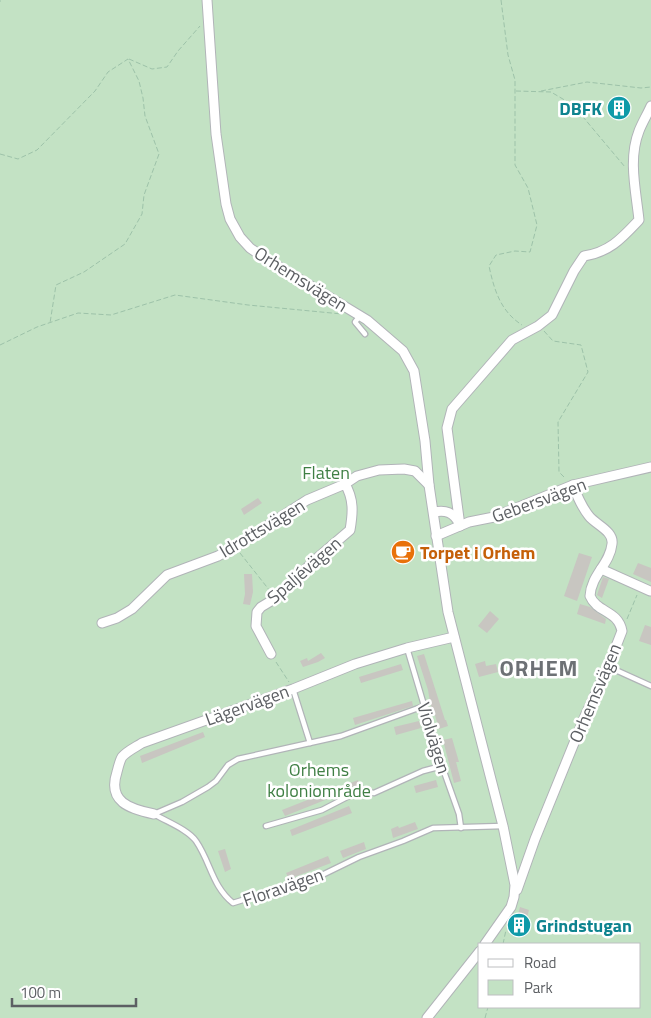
<svg xmlns="http://www.w3.org/2000/svg" width="651" height="1018" viewBox="0 0 651 1018" font-family="'Titillium Web',sans-serif">
	<rect width="100%" height="100%" fill="#edebe4"/>
	<path fill="#c3e2c4" fill-rule="evenodd" d="M0,0H651V1018H0ZM480,944H640V1007H480Z"/>
	<g fill="#c8c6c1">
		<path d="M613,100L629,109L625,116L609,106Z"/>
		<path d="M258,498L262,503L244,515L241,509Z"/>
		<path d="M579,553L592,557L577,601L564,596Z"/>
		<path d="M638,563L651,568V582L633,574Z"/>
		<path d="M244,574H252L253,592L250,605L243,604L245,594Z"/>
		<path d="M603,577L609,579L602,598L597,595Z"/>
		<path d="M580,604L590,607L606,619L605,624L577,614Z"/>
		<path d="M490,611L499,619L487,633L478,626Z"/>
		<path d="M645,625L651,627V645L639,641Z"/>
		<path d="M321,653L325,658L318,662L303,667L300,661L307,658L308,661Z"/>
		<path d="M424,654L445,720H446L448,726L439,729L434,712L432,713L428,690L417,656Z"/>
		<path d="M485,661L486,666L496,664L498,672L479,677L475,664Z"/>
		<path d="M401,664L403,670L361,683L359,677Z"/>
		<path d="M412,701L413,706L355,725L353,718Z"/>
		<path d="M419,721L421,728L396,735L394,727Z"/>
		<path d="M203,732L205,737L142,763L140,756Z"/>
		<path d="M452,738L459,762H456L461,781L454,783L443,740Z"/>
		<path d="M358,780L360,786L285,816L282,810Z"/>
		<path d="M436,780L438,787L416,793L414,786Z"/>
		<path d="M349,806L352,813L292,836L290,830Z"/>
		<path d="M415,822L418,829L393,838L391,829L398,826L399,828Z"/>
		<path d="M364,842L366,849L343,858L340,851Z"/>
		<path d="M225,849L231,869L225,872L218,851Z"/>
		<path d="M328,856L331,863L289,879L286,873Z"/>
		<path d="M520,907L529,910L522,937L514,934L515,929H512L514,921L516,922Z"/>
	</g>
	<g fill="none" stroke-linecap="round" stroke-linejoin="round">
		<g stroke="#b1b4b8" stroke-width="7">
			<g id="service">
				<path d="M360,316L355,322L365,334"/>
				<path d="M407,648L442,766L459,814L461,828"/>
				<path d="M609,667L651,686"/>
				<path d="M293,689L310,743"/>
				<path d="M424,706L341,736L238,759L228,765L216,781L208,787L182,802L154,814C167,822 187,829 196,841C211,863 212,886 233,903L320,876L359,857L403,841L433,828L503,826"/>
				<path d="M266,826L322,810L353,794L364,792L374,793L423,771L442,766"/>
			</g>
		</g>
		<g stroke="#b1b4b8" stroke-width="11">
			<g id="minor">
				<path d="M207,0L216,134L226,204L230,219L240,237L250,248L263,257L367,320L403,351L414,371L425,441L429,485L448,612L503,826L515,885L514,897L511,907L485,944"/>
				<path d="M434,512C446,510 453,512 459,523"/>
				<path d="M460,526L447,428L452,409L512,340L538,326L552,315L574,271L584,256C610,252 622,238 639,220C636,191 628,159 639,131C642,123 647,115 651,106"/>
				<path d="M436,536L469,522L494,517L573,485L651,467"/>
				<path d="M601,569L650,591"/>
				<path d="M102,623L117,618L132,609L167,575L218,556L236,546L307,500L345,484L357,476L379,470L404,469L415,471L429,485"/>
				<path d="M271,654L256,626L257,612L261,607L276,598L315,560L350,530C353,513 354,499 345,484"/>
				<path d="M154,814C130,809 107,802 117,772C118,768 120,760 122,757C127,751 136,747 142,743L293,689L355,664L407,648L454,637"/>
				<path d="M517,890L535,839L585,716L608,667L622,631C618,610 597,613 590,596C591,575 610,564 612,544C614,531 596,525 589,516C581,506 577,496 573,485"/>
				<path d="M427,1018L480,951"/>
			</g>
		</g>
		<g stroke="#9dc2a9" stroke-width="1" stroke-dasharray="5 2.5" stroke-linecap="butt">
			<path d="M501,0L508,55L515,80V165L528,188L537,225L530,252L515,251L496,255L489,266C494,289 500,311 522,325"/>
			<path d="M0,2V0"/>
			<path d="M129,59L152,69L167,67L178,51L200,26"/>
			<path d="M516,91L551,92L573,105L625,167"/>
			<path d="M541,91L587,82L641,88L651,87"/>
			<path d="M0,154L18,159L37,150L95,91L108,72L128,59L139,81L143,98L145,116L159,154L144,195L142,214L125,244L84,272L56,285L50,323"/>
			<path d="M544,331L553,341L581,345L588,372L558,422L559,472L565,478"/>
			<path d="M0,345L37,327L78,313L111,315L175,295L248,305L342,314"/>
			<path d="M240,553L270,591"/>
			<path d="M627,619L637,595"/>
			<path d="M276,662L289,682"/>
			<path d="M503,944L506,930"/>
			<path d="M485,1018L488,1007"/>
		</g>
		<use href="#service" stroke="#fff" stroke-width="4.5"/>
		<use href="#minor" stroke="#fff" stroke-width="9"/>
	</g>
	<defs>
		<g id="building-disc" transform="scale(1.25)"><circle r="9.5" fill="#0f9aa8" stroke="#fff"/><path d="M-4-6H4V6H1V3H-1V6H-4ZM-2.5-4.3h1.7v1.8h-1.7ZM.8-4.3h1.7v1.8H.8ZM-2.5-1h1.7V.8h-1.7ZM.8-1h1.7V.8H.8Z" fill="#fff"/></g>
		<g id="cafe-disc" transform="scale(1.25)"><circle r="9.5" fill="#e8710a" stroke="#fff"/><path d="M-5.5-4.5H6V0H3Q3 3.5 0 3.5H-2.5Q-5.5 3.5-5.5 0ZM3-3.2v2h1.7v-2ZM-6 4.5H4V6H-6Z" fill="#fff"/></g>
	</defs>
	<g fill-rule="evenodd">
		<use href="#building-disc" x="619" y="108"/>
		<use href="#cafe-disc" x="403" y="552"/>
		<use href="#building-disc" x="519" y="925"/>
	</g>
	<g text-anchor="middle" dominant-baseline="central" stroke-width="5" stroke-linejoin="round" paint-order="stroke">
		<g font-size="18" font-weight="bold" fill="#0d838f" stroke="#fff" text-anchor="end">
			<text x="602" y="108">DBFK</text>
			<text x="536" y="925" text-anchor="start">Grindstugan</text>
		</g>
		<g font-size="18" fill="#5c5f63" stroke="#fff">
			<text transform="translate(301 279) rotate(32)">Orhemsvägen</text>
			<text transform="translate(539 500) rotate(-20)">Gebersvägen</text>
			<text transform="translate(262 528) rotate(-31)">Idrottsvägen</text>
			<text transform="translate(304 570) rotate(-41)">Spaljévägen</text>
			<text transform="translate(595 693) rotate(-67)">Orhemsvägen</text>
			<text transform="translate(247 705) rotate(-20)">Lägervägen</text>
			<text transform="translate(434 738) rotate(73)">Violvägen</text>
			<text transform="translate(283 887) rotate(-19)">Floravägen</text>
		</g>
		<g font-size="18" fill="#3f7f44" stroke="#fff">
			<text x="326" y="472">Flaten</text>
			<text x="319" y="769">Orhems<tspan x="319" dy="21">koloniområde</tspan></text>
		</g>
		<g font-size="18" font-weight="bold" fill="#c56008" stroke="#fff" text-anchor="start">
			<text x="420" y="552">Torpet i Orhem</text>
		</g>
		<g font-size="22" font-weight="bold" letter-spacing="1" fill="#6d7175" stroke="#fff">
			<text x="539" y="668">ORHEM</text>
		</g>
	</g>
	<rect x="478" y="943" width="162" height="65" fill="#ffffff" stroke="#bebfc1"/>
	<rect x="488" y="959" width="25" height="8" fill="#ffffff" stroke="#bebfc1"/>
	<text x="524" y="968" font-size="15" fill="#5c5f63">Road</text>
	<rect x="488" y="980" width="25" height="15" fill="#c3e2c4" stroke="#bebfc1"/>
	<text x="524" y="993" font-size="15" fill="#5c5f63">Park</text>
	<path d="M12 998v8h124v-8" fill="none" stroke="#5c5f63" stroke-width="2.5"/>
	<text x="20" y="998" font-size="15" fill="#5c5f63" stroke="#ffffff" stroke-width="4" paint-order="stroke">100 m</text>
</svg>
